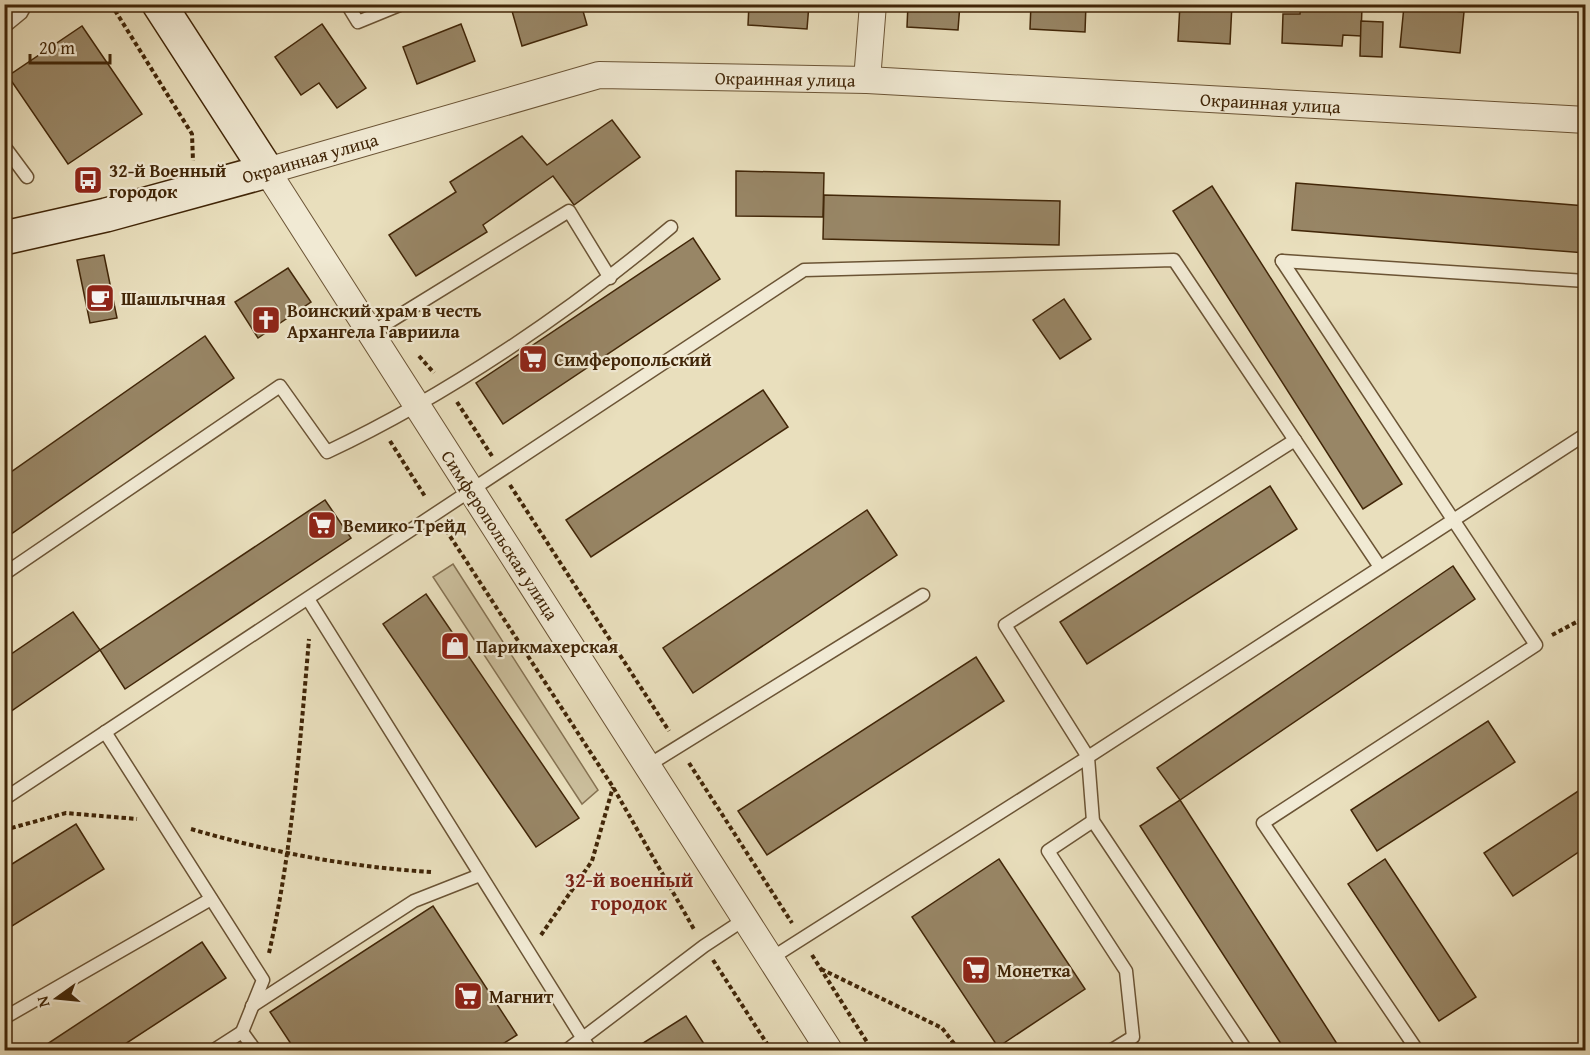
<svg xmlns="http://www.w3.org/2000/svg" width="1590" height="1055" viewBox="0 0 1590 1055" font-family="'Gentium Book Plus',serif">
	<rect width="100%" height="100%" fill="#e9dfbd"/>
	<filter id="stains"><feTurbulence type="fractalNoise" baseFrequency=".00333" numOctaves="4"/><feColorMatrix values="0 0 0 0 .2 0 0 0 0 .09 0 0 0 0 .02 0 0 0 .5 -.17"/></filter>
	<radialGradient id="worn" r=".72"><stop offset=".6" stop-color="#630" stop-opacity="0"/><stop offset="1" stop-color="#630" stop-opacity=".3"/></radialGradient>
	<path fill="#ccc09e" stroke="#867353" stroke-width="1.5" d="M453,564L598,790L582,804L433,577Z"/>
	<g fill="#988666" stroke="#412608" stroke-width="1.5">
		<path d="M510,4H581L587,25L522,46Z"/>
		<path d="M749,4H809L807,29L748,25Z"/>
		<path d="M908,4H960L958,30L907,27Z"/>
		<path d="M1031,4H1086L1085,32L1030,29Z"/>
		<path d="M1180,4H1232L1230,44L1178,41Z"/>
		<path d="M1301,4L1362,7L1361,36L1343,35L1342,46L1282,43L1283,14H1300Z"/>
		<path d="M1404,6L1464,12L1460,53L1400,47Z"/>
		<path d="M1361,21L1383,22L1382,57L1360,56Z"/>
		<path d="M322,24L366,88L337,108L319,83L301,95L275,57Z"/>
		<path d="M461,24L475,61L417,84L403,47Z"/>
		<path d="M82,26L142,114L68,164L8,76Z"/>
		<path d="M612,120L640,157L574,205L553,176L483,225L487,232L416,276L389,235L456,192L450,182L522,136L547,165Z"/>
		<path d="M736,171L824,173L823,217L736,216Z"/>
		<path d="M1296,183L1586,206V253L1292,230Z"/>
		<path d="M1212,186L1402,484L1363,509L1173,211Z"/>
		<path d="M824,195L1060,201L1059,245L823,239Z"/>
		<path d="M693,238L720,279L503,424L476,383Z"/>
		<path d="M104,255L117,318L90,323L77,260Z"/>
		<path d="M288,268L311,302L258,338L235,302Z"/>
		<path d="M1064,299L1091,339L1060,359L1033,320Z"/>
		<path d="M205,336L234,378L4,539V477Z"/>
		<path d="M763,390L788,427L591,557L566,520Z"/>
		<path d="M1270,486L1297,529L1087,664L1060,622Z"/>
		<path d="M325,500L351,538L125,689L100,650Z"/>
		<path d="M867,510L897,555L693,693L663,648Z"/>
		<path d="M1453,566L1475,599L1180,800L1157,768Z"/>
		<path d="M426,594L579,818L536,847L383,624Z"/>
		<path d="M73,612L100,650L4,716V659Z"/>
		<path d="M976,657L1004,701L767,855L738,811Z"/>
		<path d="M1488,721L1515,762L1377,851L1351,810Z"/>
		<path d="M1586,786V847L1513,896L1484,853Z"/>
		<path d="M1180,800L1341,1050H1285L1140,826Z"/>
		<path d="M76,824L104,869L4,931V869Z"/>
		<path d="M999,859L1085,989L998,1047L912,917Z"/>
		<path d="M1385,859L1476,997L1439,1021L1348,884Z"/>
		<path d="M433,906L517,1035L493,1050H295L270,1012Z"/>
		<path d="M202,942L226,978L116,1050H38Z"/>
		<path d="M686,1016L708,1050H632Z"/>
	</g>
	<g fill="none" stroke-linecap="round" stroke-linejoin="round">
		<g stroke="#6b5435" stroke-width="15">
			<g id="lane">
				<path d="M347,4L358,22L402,4"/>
				<path d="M4,27L21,13L26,4"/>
				<path d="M4,146L27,177"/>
				<path d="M1282,261L1536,645L1263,823L1417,1050"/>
				<path d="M1282,261L1586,281"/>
				<path d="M371,333L569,211L610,278"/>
				<path d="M4,574L280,386L327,452C446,396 570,312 671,227"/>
				<path d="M308,599L590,1050"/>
				<path d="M105,732L263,980L242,1032L255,1050"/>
				<path d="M647,766L923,595"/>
				<path d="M4,799L804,270L1174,260L1380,567"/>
				<path d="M1093,821L1048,851L1126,971L1133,1037L1112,1050"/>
				<path d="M770,959L1088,757L1005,625L1295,440"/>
				<path d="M252,1006L414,901L480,875"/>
				<path d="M4,1018L211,899"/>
				<path d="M214,1050L242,1032"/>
				<path d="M567,1050L704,946L745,919"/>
				<path d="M1246,1050L1093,821L1088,757L1586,434"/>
			</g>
		</g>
		<g stroke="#6b5435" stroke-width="28">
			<g id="street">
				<path d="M867,80L873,4"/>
				<path id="s1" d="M829,1050L267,171L599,75L867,80L1586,120"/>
			</g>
		</g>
		<g stroke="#412608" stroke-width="36">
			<path id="secondary" d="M4,238L106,215L267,171L159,4"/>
		</g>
		<g stroke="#412608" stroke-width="4" stroke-dasharray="4.5 3" stroke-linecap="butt">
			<path d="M111,4L192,134L193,161"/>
			<path d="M419,356L434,373"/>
			<path d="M457,402L492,456"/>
			<path d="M390,441L426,498"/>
			<path d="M510,485L669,731"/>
			<path d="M446,530L613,787L695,931"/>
			<path d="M1552,635L1586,617"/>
			<path d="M689,763L792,923"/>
			<path d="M191,829C269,852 350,867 431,872"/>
			<path d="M4,830L66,813L137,819"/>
			<path d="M541,935L592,861L613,787"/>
			<path d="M269,953C292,851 300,744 309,639"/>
			<path d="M812,955L872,1050"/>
			<path d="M713,960L771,1050"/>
			<path d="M821,969L942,1028L959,1050"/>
		</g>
		<use href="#lane" stroke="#f1ead4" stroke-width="12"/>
		<use href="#street" stroke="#f1ead4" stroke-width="26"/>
		<use href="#secondary" stroke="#f1ead4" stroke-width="33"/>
	</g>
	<defs>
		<g id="bus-square" transform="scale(1.5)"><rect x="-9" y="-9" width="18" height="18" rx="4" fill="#8f2418" stroke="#f1ead4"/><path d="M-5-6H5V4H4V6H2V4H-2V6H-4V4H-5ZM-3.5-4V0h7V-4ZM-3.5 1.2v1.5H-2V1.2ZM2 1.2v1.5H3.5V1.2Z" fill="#fff"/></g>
		<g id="cafe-square" transform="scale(1.5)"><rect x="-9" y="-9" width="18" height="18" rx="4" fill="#8f2418" stroke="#f1ead4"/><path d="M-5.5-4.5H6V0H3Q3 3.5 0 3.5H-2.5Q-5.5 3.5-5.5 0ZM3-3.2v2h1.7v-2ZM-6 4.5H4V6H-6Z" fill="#fff"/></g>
		<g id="church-square" transform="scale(1.5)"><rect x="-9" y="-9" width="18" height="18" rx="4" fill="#8f2418" stroke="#f1ead4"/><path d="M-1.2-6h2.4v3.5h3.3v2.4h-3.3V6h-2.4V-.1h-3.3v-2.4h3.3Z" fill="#fff"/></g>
		<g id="supermarket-square" transform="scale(1.5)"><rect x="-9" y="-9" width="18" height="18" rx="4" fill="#8f2418" stroke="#f1ead4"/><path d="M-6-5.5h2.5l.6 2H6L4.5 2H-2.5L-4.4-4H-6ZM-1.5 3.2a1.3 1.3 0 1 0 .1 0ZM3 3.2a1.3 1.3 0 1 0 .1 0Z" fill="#fff"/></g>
		<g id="shop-square" transform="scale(1.5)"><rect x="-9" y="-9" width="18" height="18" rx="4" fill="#8f2418" stroke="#f1ead4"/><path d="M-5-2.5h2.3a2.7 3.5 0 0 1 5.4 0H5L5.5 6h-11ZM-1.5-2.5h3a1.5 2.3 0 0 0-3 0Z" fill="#fff"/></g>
	</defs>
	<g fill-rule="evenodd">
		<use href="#bus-square" x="88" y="180"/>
		<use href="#cafe-square" x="100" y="298"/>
		<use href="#church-square" x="266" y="320"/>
		<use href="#supermarket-square" x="533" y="359"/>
		<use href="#supermarket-square" x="322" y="525"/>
		<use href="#shop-square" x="455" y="646"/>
		<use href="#supermarket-square" x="976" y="970"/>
		<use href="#supermarket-square" x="468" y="996"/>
	</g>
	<g text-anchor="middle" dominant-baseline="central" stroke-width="4.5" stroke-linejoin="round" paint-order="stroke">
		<g font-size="18" fill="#412608" stroke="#f1ead4">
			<text stroke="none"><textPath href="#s1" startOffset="1575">Окраинная улица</textPath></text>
			<text stroke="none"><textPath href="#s1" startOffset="2061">Окраинная улица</textPath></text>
			<text transform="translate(310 158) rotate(-16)">Окраинная улица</text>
			<text transform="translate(500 535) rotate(57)">Симферопольская улица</text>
		</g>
		<g font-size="18" font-weight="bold" fill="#412608" stroke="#f1ead4" text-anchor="start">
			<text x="109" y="170">32-й Военный<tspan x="109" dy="21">городок</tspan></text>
			<text x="121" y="298">Шашлычная</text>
			<text x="287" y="310">Воинский храм в честь<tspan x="287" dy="21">Архангела Гавриила</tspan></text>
			<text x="554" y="359">Симферопольский</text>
			<text x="343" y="525">Вемико-Трейд</text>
			<text x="476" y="646">Парикмахерская</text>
			<text x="997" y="970">Монетка</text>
			<text x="489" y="996">Магнит</text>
		</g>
		<g font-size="20" font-weight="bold" fill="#7a1f14" stroke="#f1ead4">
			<text x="629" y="879">32-й военный<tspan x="629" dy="23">городок</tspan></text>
		</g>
	</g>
	<rect width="1590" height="1055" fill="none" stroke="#e9dfbd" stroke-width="24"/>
	<rect x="6" y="6" width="1578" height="1043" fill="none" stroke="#412608" stroke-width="3"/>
	<rect x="12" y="12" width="1566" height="1031" fill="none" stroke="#412608" stroke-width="1.5"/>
	<g transform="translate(57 998) rotate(255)" stroke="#f1ead4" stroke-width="4.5" paint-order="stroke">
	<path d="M0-4.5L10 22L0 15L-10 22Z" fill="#412608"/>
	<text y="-9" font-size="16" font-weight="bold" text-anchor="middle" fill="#412608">N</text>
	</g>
	<path d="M30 54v9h80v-9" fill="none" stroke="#412608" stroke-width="3"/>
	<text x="39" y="54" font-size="18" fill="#412608" stroke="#f1ead4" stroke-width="4.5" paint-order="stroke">20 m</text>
	<rect width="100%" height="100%" filter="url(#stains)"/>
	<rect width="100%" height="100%" fill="url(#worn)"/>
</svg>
